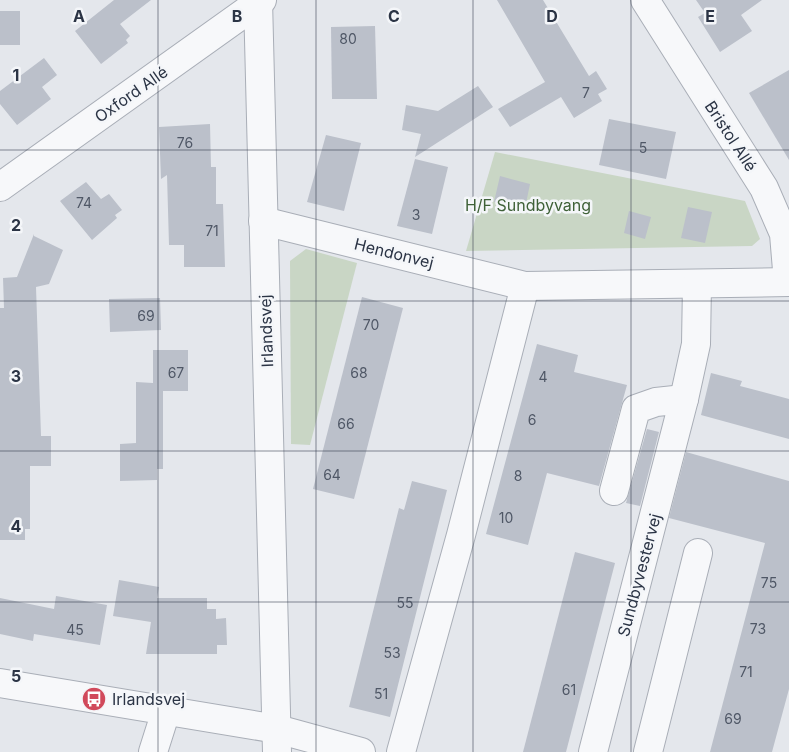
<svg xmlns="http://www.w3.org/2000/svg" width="789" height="752" viewBox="0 0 789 752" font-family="Inter,sans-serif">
	<rect width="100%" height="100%" fill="#e4e7ec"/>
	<g fill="#c9d6c5">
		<path d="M495,152L745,201L760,239L752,246L466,251Z"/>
		<path d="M306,249L357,263L310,445L291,444L290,261Z"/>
	</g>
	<g fill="#bbc0ca">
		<path d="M114,0H151L120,24L130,36L126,40L128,43L101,64L75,31Z"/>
		<path d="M497,0H543L589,76L596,71L607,89L598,94L602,101L574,118L561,97L510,127L498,109L545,82Z"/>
		<path d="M696,0H762L741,15L752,31L720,52L698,17L705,13Z"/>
		<rect x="0" y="11" width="20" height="34"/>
		<path d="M375,26L377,99H332L331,27Z"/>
		<path d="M44,58L57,75L42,87L51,99L17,125L0,104V91Z"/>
		<path d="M789,70V160L749,93Z"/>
		<path d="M478,86L493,107L415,157L421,134L402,130L406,105L438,111Z"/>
		<path d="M609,119L676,132L666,179L599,165Z"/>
		<path d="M210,124L211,167H216V204H223L225,267H184V245H169L167,175L161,179L159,127Z"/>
		<path d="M326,135L361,143L344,211L307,202Z"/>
		<path d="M415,159L448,167L432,234L397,226Z"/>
		<path d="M500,176L530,184L525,208L494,202Z"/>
		<path d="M86,182L101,199L109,194L122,210L115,215L117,218L92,240L60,201Z"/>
		<path d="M688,207L712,212L705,243L681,238Z"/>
		<path d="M629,211L651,217L645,239L624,233Z"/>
		<path d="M34,234V236L63,250L49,284L36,287L41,436H51V466H30V529H25V540H0V308H4L3,278L17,277Z"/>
		<path d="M362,297L403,308L354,499L313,489Z"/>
		<path d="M160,298L161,330L110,332L109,299Z"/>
		<path d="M537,344L578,355L574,372L627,385L599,486L547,473L528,545L486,534Z"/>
		<path d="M153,350H188V391H163V469H157V480L120,481V444L136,443V382L153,383Z"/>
		<path d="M711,373L742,381L740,386L789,399V439L701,415Z"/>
		<path d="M647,429L659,432L640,506L626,503Z"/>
		<path d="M686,452L789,481V689L772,752H710L765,543L669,518Z"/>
		<path d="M412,481L447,490L390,717L349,707L399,508L404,510Z"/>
		<path d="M575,552L615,563L566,752H523Z"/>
		<path d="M119,580L159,587L157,598H207V609H216V619L226,618L227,645H217V654H146L151,622L113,616Z"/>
		<path d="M56,596L107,605L100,645L34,634L33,641L0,634V598L54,609Z"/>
	</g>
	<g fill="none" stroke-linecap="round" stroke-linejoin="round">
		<g stroke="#a9aeb7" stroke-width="30">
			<g id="minor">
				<path d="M258,0L277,752"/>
				<path d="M645,0L764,188L784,234L788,282"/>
				<path d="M0,187L262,0"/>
				<path d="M263,221L525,286L789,282"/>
				<path d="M684,399L696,344L697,284"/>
				<path d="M0,683L277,729L361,752"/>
				<path d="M153,752L166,711"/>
				<path d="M401,752L461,535L525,286"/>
				<path d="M593,752L684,399L656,402L636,409L614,491"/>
				<path d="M648,752L698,553"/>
			</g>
		</g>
		<use href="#minor" stroke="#f7f8fa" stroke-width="28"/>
	</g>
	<path fill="none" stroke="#2b3445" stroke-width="1" stroke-opacity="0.55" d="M158,0V752M316,0V752M473,0V752M631,0V752M0,150H789M0,301H789M0,451H789M0,602H789"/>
	<defs>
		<g id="bus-disc" transform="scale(1.25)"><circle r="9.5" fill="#d1495b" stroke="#f4f6f9"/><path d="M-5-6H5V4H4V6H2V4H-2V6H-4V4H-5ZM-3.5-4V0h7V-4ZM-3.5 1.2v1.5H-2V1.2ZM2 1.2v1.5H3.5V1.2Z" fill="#fff"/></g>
	</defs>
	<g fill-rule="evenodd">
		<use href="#bus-disc" x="94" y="699"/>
	</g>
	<g text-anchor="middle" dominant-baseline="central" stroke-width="5" stroke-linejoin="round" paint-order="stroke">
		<g font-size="14" fill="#4f5766">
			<text x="348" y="38">80</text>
			<text x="586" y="92">7</text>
			<text x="185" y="142">76</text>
			<text x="643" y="147">5</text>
			<text x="84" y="202">74</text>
			<text x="416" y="214">3</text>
			<text x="212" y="230">71</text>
			<text x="146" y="315">69</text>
			<text x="371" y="324">70</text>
			<text x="176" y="372">67</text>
			<text x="359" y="372">68</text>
			<text x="543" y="376">4</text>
			<text x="532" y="419">6</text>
			<text x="346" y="423">66</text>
			<text x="332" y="474">64</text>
			<text x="518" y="475">8</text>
			<text x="506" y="517">10</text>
			<text x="769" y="582">75</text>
			<text x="405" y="602">55</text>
			<text x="758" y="628">73</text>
			<text x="75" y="629">45</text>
			<text x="392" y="652">53</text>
			<text x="746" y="671">71</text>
			<text x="569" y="689">61</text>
			<text x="381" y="693">51</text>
			<text x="733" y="718">69</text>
		</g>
		<g font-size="16" fill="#2b3445" stroke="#f4f6f9">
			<text transform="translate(131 94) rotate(-35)">Oxford Allé</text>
			<text transform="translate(731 136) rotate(57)">Bristol Allé</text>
			<text transform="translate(394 253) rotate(14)">Hendonvej</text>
			<text transform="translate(266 331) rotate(-92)">Irlandsvej</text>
			<text transform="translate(639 575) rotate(-75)">Sundbyvestervej</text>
		</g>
		<g font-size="16" fill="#3f6138" stroke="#f4f6f9">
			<text x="528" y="205">H/F Sundbyvang</text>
		</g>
		<g font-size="16" fill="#2b3445" stroke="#f4f6f9" text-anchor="start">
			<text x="112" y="699">Irlandsvej</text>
		</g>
	</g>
	<g font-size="16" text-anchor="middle" font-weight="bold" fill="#2b3445" stroke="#f4f6f9" stroke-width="5" stroke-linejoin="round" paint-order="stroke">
		<text x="79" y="22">A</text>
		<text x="237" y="22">B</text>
		<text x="394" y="22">C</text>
		<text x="552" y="22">D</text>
		<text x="710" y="22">E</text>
		<text x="16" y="81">1</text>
		<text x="16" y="231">2</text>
		<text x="16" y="382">3</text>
		<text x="16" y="532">4</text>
		<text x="16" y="682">5</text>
	</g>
</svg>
